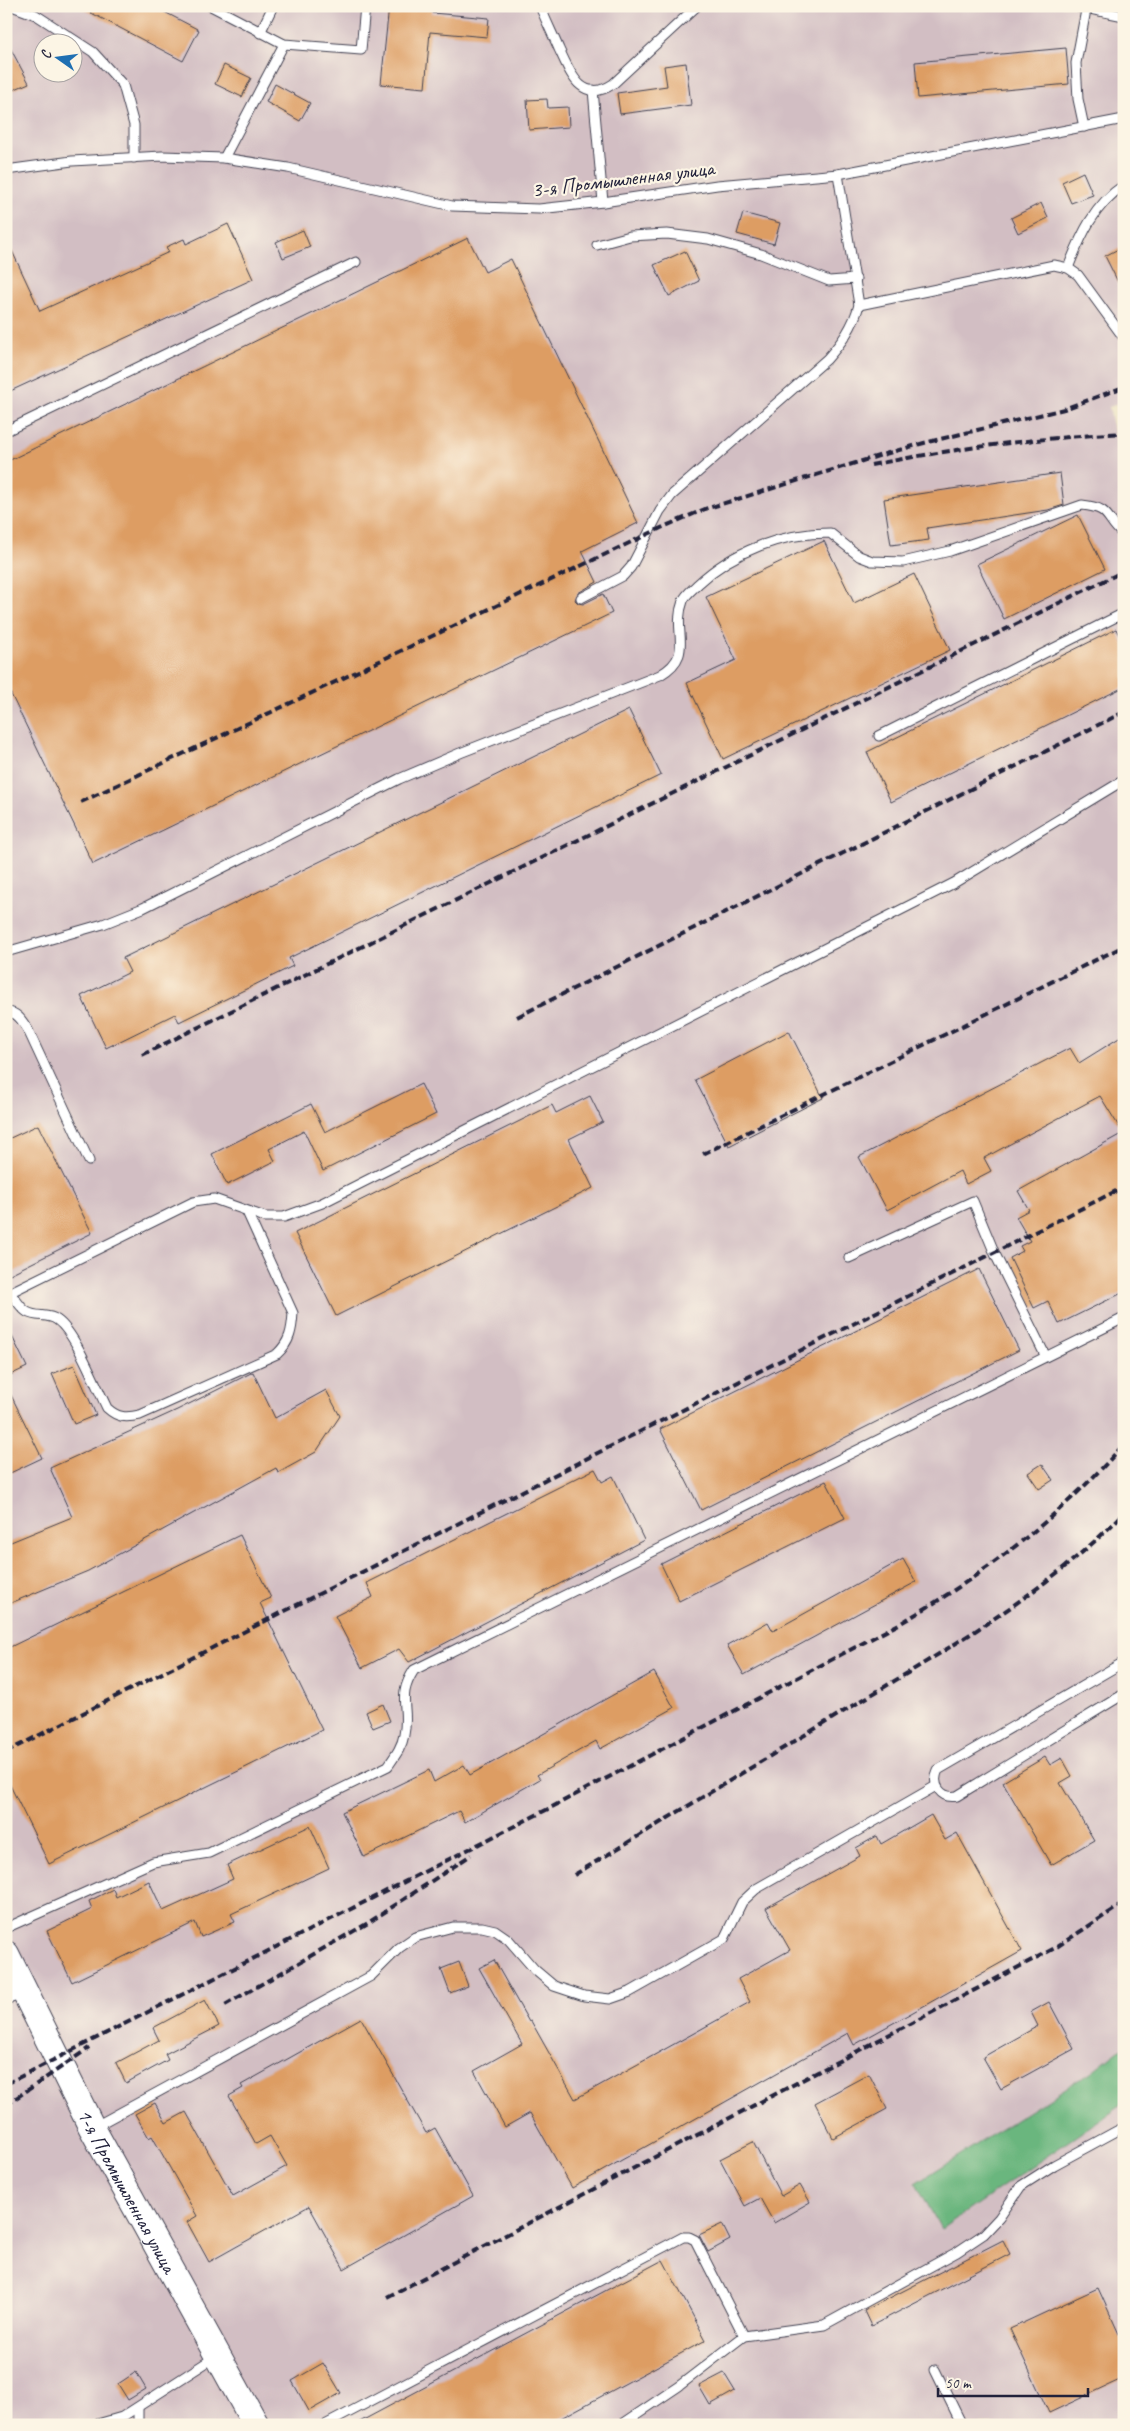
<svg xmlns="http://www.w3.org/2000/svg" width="1130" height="2431" viewBox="0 0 1130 2431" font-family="Caveat,sans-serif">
	<rect width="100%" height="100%" fill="#fcf5e5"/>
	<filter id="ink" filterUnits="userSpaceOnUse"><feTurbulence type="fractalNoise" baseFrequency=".02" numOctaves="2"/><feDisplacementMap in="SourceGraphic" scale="10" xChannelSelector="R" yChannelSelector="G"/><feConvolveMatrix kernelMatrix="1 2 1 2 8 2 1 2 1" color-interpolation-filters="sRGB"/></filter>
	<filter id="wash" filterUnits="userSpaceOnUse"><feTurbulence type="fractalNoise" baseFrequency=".0096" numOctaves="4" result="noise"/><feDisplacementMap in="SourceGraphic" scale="20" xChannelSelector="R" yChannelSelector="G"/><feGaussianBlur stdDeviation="1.12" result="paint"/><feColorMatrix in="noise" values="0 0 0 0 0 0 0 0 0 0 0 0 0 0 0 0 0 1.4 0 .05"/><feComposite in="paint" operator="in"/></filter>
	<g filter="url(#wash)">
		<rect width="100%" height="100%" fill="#ece3c2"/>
		<path fill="#d2bec3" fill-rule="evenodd" d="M6,6H1124V402L1109,407L1118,451L1124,457V2046L1091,2072L916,2183L941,2228L1124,2103V2425H6ZM42,42H72V72H42Z"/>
		<path fill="#6ab67e" stroke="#466c5c" d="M1124,2046V2103L941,2229L916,2183L1091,2072Z"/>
		<g id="blocks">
			<g fill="#dd9d64">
				<path d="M78,6H153L199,30L183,61Z"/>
				<path d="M389,6H433L432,13L489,18L487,37L430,32L425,88L381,84Z"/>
				<path d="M6,40L29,83L6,93Z"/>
				<path d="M1066,48L1069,84L918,98L915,62Z"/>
				<path d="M686,63L691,105L620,114L617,93L667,86L664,66Z"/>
				<path d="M224,65L251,78L242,97L215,84Z"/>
				<path d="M275,84L310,103L300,121L266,102Z"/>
				<path d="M547,99L548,108L568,107L569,127L529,130L527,100Z"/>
				<path d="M1083,172L1093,195L1071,203L1062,182Z"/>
				<path d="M1041,203L1048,218L1018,233L1011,218Z"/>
				<path d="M743,213L780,223L774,244L737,234Z"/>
				<path d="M228,224L253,279L6,393V238L40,311L169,252L166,247L184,239L186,244Z"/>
				<path d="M303,230L310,247L283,258L276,242Z"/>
				<path d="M468,238L485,272L511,259L638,523L582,551L597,582L578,593L575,600L578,603L583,604L603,594L612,613L93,864L6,684V462Z"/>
				<path d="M1124,246V294L1105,256Z"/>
				<path d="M685,251L699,281L669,296L654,265Z"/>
				<path d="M1060,473L1064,505L1048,510L927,528L929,540L891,545L884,499Z"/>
				<path d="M1078,515L1105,569L1004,619L977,564Z"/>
				<path d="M824,541L854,603L914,574L950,650L723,759L687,683L736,660L706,597Z"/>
				<path d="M1116,629L1124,645V687L891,802L867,752Z"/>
				<path d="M629,710L661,775L289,958L293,966L179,1022L175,1014L106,1048L81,996L130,972L123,958Z"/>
				<path d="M789,1031L823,1098L729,1146L695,1080Z"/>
				<path d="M1124,1035V1292L1059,1324L1048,1301L1034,1308L1010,1258L1023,1251L1020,1246L1030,1241L1016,1217L1029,1210L1018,1191L1123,1133L1100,1096L984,1158L991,1171L966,1184L960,1171L887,1210L859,1157L1070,1048L1079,1063Z"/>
				<path d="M421,1084L436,1114L323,1171L304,1131L269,1149L275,1161L227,1185L212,1154L311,1104L325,1132Z"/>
				<path d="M590,1096L603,1122L569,1139L593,1188L336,1316L295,1233L552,1105L556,1113Z"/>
				<path d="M38,1125L92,1233L6,1276V1140Z"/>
				<path d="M979,1269L1019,1350L701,1510L660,1429Z"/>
				<path d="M6,1324L27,1367L6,1377Z"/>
				<path d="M74,1365L96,1415L74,1424L52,1374Z"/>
				<path d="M253,1372L275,1418L326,1390L340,1416L316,1452L278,1473L276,1468L88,1571L6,1605V1544L72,1517L50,1468L177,1410Z"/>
				<path d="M6,1385L42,1458L6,1475Z"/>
				<path d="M1042,1464L1053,1480L1039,1489L1028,1473Z"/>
				<path d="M595,1469L602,1482L613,1476L644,1540L409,1662L399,1649L362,1668L335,1616L373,1597L367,1583Z"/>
				<path d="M826,1481L845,1518L679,1601L661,1564Z"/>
				<path d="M240,1535L271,1598L260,1603L322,1730L49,1864L6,1777V1649Z"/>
				<path d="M903,1559L916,1582L744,1675L727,1645L768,1622L773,1631Z"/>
				<path d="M654,1672L674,1708L600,1749L596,1741L537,1775L540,1779L465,1822L459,1811L364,1857L342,1812L429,1770L434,1782L464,1765L470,1775Z"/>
				<path d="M383,1704L390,1721L373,1728L366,1712Z"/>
				<path d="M1045,1757L1050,1765L1062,1758L1072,1776L1060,1783L1094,1840L1051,1865L1003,1782Z"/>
				<path d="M931,1815L945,1840L957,1833L1022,1951L854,2045L848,2033L572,2188L530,2113L505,2127L474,2071L522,2044L479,1968L494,1960L529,2022L531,2021L575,2099L750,2002L738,1979L790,1950L766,1908L860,1856L856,1848L877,1836L881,1844Z"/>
				<path d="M310,1826L329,1868L231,1914L235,1922L201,1937L195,1922L72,1982L47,1931L92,1909L89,1901L113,1889L116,1897L149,1881L163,1911L233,1879L227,1865Z"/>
				<path d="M459,1962L468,1986L450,1993L441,1969Z"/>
				<path d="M205,2000L219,2026L165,2054L168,2060L126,2083L116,2063L159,2040L153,2028Z"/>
				<path d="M1049,2002L1074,2049L1001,2089L983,2057L1038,2026L1031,2012Z"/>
				<path d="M361,2018L426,2133L435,2128L473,2196L344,2269L309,2206L209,2262L187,2222L197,2216L152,2136L149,2138L135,2114L155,2103L166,2123L186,2112L233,2196L287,2166L270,2136L256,2144L229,2096L243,2088L241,2085Z"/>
				<path d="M869,2074L887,2109L833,2138L815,2103Z"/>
				<path d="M753,2142L781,2196L800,2185L810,2202L774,2223L760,2198L745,2206L720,2159Z"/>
				<path d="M722,2224L730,2240L708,2252L699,2235Z"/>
				<path d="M1003,2240L1010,2254L871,2326L864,2311Z"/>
				<path d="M663,2260L706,2340L548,2425H354Z"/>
				<path d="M1098,2288L1124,2345V2378L1049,2413L1010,2329Z"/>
				<path d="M323,2363L341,2393L309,2411L292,2381Z"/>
				<path d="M136,2372L146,2389L128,2400L118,2384Z"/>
				<path d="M724,2373L735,2391L710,2405L699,2386Z"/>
			</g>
		</g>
	</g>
	<g filter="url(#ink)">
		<use href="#blocks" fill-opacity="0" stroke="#403f4f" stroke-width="1"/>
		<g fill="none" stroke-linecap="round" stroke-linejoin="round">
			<g stroke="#403f4f" stroke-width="11">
				<g id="lane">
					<path d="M12,6L36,15L93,52L123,85L134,125V158"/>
					<path d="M211,6L284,44L361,50L365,6"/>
					<path d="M540,6C546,21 553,35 559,49C570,72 581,105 613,84L697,6"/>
					<path d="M1075,6L1124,16"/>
					<path d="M260,33L273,6"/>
					<path d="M593,90L603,202"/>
					<path d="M1084,127L1078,99L1076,63L1086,10"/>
					<path d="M224,158L284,44"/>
					<path d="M6,170L72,161L162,156L224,158L288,168L452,206L539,209L603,202L717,185L838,174L1124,119"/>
					<path d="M597,245L630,236L667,234L708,239L761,254L829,281L856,279"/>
					<path d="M1068,268C1081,235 1094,205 1124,185"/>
					<path d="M859,305L1054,265L1068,268L1078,275L1124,338"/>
					<path d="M6,431L356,262"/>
					<path d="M581,598L623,576L631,567L660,511L672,495L827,359C842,342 853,327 859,305L838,174"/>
					<path d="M879,736L1124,613"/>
					<path d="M6,952L103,924L143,908L399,779L460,753L660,675C696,654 671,633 683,601C685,595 693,589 698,584C733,551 782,533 830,533L859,556L872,561L903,562L950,551L1082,505C1113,508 1104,519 1124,535"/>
					<path d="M6,1012C17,1011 23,1022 28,1030L89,1161"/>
					<path d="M849,1258L973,1201L995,1254L1045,1355"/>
					<path d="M9,1293L193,1202L214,1199L265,1217H284L322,1203L954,883L1124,780"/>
					<path d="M6,1294L9,1293C16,1298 20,1308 27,1312C37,1318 48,1313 57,1320C75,1332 96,1386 107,1408C118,1418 126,1418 140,1415L277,1354C290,1342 292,1330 293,1313L247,1212"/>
					<path d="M1124,1662L938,1770C931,1785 941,1799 957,1796L1124,1694"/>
					<path d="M6,1928L153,1862L209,1853L388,1766C395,1756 402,1747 404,1735C410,1706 396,1698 414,1670L1124,1318"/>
					<path d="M6,2000L22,1994"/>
					<path d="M94,2127L371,1976L399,1948L415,1937L453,1927H482L495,1930L508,1939L535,1970L554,1986L584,1996L610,1999L630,1992L724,1939L742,1902L756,1889L936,1786"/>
					<path d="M935,2370L962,2425"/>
					<path d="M138,2408V2425"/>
					<path d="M94,2425L122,2417L215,2357"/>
					<path d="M325,2425L683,2237H689L695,2240L744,2336"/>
					<path d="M621,2425L679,2386L744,2336L824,2325L957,2252L984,2234L999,2218L1021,2186L1054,2165L1124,2127"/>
				</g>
			</g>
			<g stroke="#403f4f" stroke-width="28">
				<g id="secondary">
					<path id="s1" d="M6,1954L92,2128L256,2425"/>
				</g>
			</g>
			<use href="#lane" stroke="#fff" stroke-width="9"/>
			<use href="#secondary" stroke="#fff" stroke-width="26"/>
			<g stroke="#22223b" stroke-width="4" stroke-dasharray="8 4" stroke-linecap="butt">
				<path d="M871,465C955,448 1038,438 1124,433"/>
				<path d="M81,802L661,528L705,509L885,454L924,443L1064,409L1124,387"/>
				<path d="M517,1017L1124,712"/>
				<path d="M142,1055L1124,571"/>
				<path d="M703,1154L1124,946"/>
				<path d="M6,1752L1124,1187"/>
				<path d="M574,1875C670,1817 765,1759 861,1701C954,1645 1048,1591 1124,1513"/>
				<path d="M225,2005L368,1923L471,1855"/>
				<path d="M6,2084L552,1807L901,1623C985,1574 1060,1517 1124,1444"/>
				<path d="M6,2105L89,2048"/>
				<path d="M387,2297L1055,1948L1124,1903"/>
			</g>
		</g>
	</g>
	<g text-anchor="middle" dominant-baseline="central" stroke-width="4.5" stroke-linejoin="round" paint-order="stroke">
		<g font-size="21" fill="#22223b" stroke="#fcf5e5">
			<text transform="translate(623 179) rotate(-7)">3-я Промышленная улица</text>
			<text stroke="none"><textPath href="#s1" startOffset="266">1-я Промышленная улица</textPath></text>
		</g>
	</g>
	<rect width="1130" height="2431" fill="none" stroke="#fcf5e5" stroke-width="25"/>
	<g transform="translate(58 58) rotate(284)"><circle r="24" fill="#fcf5e5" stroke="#a5a1a1"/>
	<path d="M0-4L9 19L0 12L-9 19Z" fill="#1f6fb2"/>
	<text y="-8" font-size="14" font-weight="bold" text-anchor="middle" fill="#22223b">С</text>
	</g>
	<path d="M938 2388v8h150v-8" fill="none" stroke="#22223b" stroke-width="2.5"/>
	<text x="945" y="2388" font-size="15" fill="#22223b" stroke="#fcf5e5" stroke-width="4" paint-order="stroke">50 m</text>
</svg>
